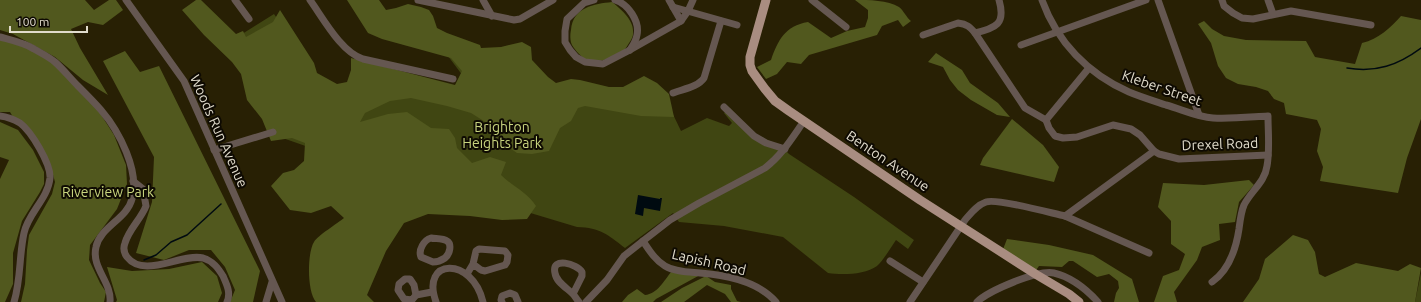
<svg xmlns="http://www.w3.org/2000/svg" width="1421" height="302" viewBox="0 0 1421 302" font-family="Ubuntu,sans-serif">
	<rect width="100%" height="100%" fill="#282004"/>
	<g fill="#404612">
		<path d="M274,14L325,86L453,88L466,80L442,48L560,103L668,104L681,131L707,118L729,126L732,123L724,113L730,108L753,133L781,146L789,154L854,197L914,240L908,249L896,240C891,247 883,261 877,266C865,275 841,275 828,273L783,237L724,226L679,222L673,213L625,248C607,234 601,228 577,227L494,202L380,172L274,135L246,76L223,46Z"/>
		<path d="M1421,273V302H1415Z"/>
	</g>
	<g fill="#51581e">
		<path d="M0,0H85L94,10L109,0H116L123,10L103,25L88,22L71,29L80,48L108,95L83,80L55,57L13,34L0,30Z"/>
		<path d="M196,0H201L236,34L243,31L246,37L273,22L280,10L314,63L317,73L337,84L347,82L351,70V58L455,85L462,71L451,58L382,39L368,33L347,0H379L386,10L396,8L408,4L421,7L429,10L433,16L437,28L447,33L480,45L481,48L501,47L522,42L531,47L532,60L548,77L556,83L571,79L580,80L609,87H623L644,76L657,83L669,94L674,117L641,116L585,106L578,108L571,121L560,128L549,151L532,154L517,153L497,139L487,123L471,113L447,106L411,98L390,101L365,113L360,122L388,114L407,112L431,128L449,129L455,138L457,148L472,163L490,157L506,162L501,175C512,186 528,193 536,206L527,219L502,220L470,216L428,214L404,223L386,251L367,295L374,302H316C307,292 307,253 314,242C317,236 338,223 344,218L331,206L311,213L290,210L271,186L283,173L294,170L304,161L305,143L292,138L271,141L262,119L247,100L241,74L232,62L204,35L182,10Z"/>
		<path d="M855,0C869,0 888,0 899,7C904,11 906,17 911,21L903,27L898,20L882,26L877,35L809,55L801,64L787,62L777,74L766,79L757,67L771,60C778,40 785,26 808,22L831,38L847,31L865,27L868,18V10Z"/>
		<path d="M612,2C621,9 635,21 633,34C633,36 632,38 631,40C628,44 626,49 622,52C613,58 598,64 587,60C581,57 575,50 572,45C570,41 570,34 571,30C573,7 594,4 612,2Z"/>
		<path d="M1401,16L1421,20V119L1407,158L1398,193L1320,181L1323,167L1317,151L1321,129L1317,120L1286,114L1284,103L1274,99L1268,91L1256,87L1238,84L1226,78L1218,66L1211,43L1198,24L1204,21L1212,29L1224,36L1246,40L1306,41L1315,57L1355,64L1362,43C1379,39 1390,28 1401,16Z"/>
		<path d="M0,36L48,58L96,107L114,135L126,165L127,184L117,209L90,245L89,260L100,283L106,292L104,302H21L25,284L27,250L29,235L52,194L55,182L51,167L35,139L16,122L10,112H0Z"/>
		<path d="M125,51L140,72L159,66L260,271L253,302H230L235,290L225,267L211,250H189L164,260L136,253L152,202L154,157L103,61Z"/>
		<path d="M936,53L962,70L970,83L998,103L1010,117L997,115L971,100L958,90L950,80L943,67L928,62Z"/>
		<path d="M1012,119L1043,145L1059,167L1054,182L980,165L983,158Z"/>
		<path d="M0,122L18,130L33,150L44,172V184L40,192L22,221L13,253V284L5,302H0V179L9,160L0,157Z"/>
		<path d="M1249,180L1254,185L1239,202L1235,222L1219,224L1220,240L1202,247L1197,260L1174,292L1177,302H1154L1163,276L1179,270L1185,254L1171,244V221L1158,207L1163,183L1204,185Z"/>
		<path d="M1293,235L1308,240L1315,252L1319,274L1325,277L1356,263L1398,271L1410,264L1421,268L1415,302H1243L1259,279L1265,259Z"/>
		<path d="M1007,239L1049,245L1093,255L1132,279L1139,302H1114L1116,293L1119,288L1118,281L1109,274L1097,277L1073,261H1069L1062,267L1039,266L1034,273L1002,252Z"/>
		<path d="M202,262L217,276L222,293L218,302H116L117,300L107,267L132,271L169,269Z"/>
		<path d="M671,272L700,275L656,299L653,302H622L628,295L637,289L645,295C657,294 664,281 671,272Z"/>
		<path d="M706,276L715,282L731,285V289L737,301L741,302H731L725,294L707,285L684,302H661L682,288Z"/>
	</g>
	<path fill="#000a10" d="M638,195L660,199V198H662L660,211L644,208L643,216L635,214Z"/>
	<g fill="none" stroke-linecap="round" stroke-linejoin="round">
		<g stroke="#000a10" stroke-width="1.5">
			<path d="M1347,68C1376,73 1398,65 1421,48"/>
			<path d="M144,260L156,255L171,242L187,235L221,204"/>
		</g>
		<g stroke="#655751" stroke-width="7">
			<path d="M126,0L184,81L282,302"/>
			<path d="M235,0L249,19"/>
			<path d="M310,0C323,18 341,52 363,59L453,79"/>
			<path d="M418,0L514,20L520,19L553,0"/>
			<path d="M483,0L492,16"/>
			<path d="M594,0L584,3L567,19L565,31V42L570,50L576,57L585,62L603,64L628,51L681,21L688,11L693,0"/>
			<path d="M615,0C628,4 640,21 637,35C636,41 633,45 630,50"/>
			<path d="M669,0L681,21"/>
			<path d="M812,0L846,27"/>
			<path d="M1042,0C1057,42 1088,74 1129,92C1141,97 1154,101 1166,105C1181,109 1197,117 1213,118C1231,119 1250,117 1268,116C1268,132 1270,150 1267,166C1265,182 1251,191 1244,205C1241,212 1240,221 1239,229C1236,249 1229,270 1212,282"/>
			<path d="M1158,0L1199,115"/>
			<path d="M1222,0L1224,6L1233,13L1242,18L1253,19L1291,11L1371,25"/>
			<path d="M1268,0L1273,14"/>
			<path d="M673,7L737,25"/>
			<path d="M975,33L1025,108L1046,120"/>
			<path d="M923,35L958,23C967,24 970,27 975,33C996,28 1006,24 999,0"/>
			<path d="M0,37C11,40 25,43 34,49C41,53 49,57 55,62C63,69 70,78 78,86C86,94 94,102 101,110C119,131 140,171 132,199C127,219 100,227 96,247C91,268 112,282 110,302"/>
			<path d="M1021,45L1146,0"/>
			<path d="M1089,68L1046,120L1049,128L1055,136L1063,138L1077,137L1113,125L1131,129L1140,135L1154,151L1159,154L1179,159L1268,155"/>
			<path d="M673,93C683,89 698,87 704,78L721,21"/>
			<path d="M724,107L754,136L766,143L785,149"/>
			<path d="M0,116C8,117 13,119 20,123C31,131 51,164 50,178C48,199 28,213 24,233C19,256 21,279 14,302"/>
			<path d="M214,150L273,132"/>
			<path d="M133,181L143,189L146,206C141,219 129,229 125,243C123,248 124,253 127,257C144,279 181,253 203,258C213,261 218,268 223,276C227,285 231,293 227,302"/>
			<path d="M1065,216L1149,253"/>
			<path d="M431,238C435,239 443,238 447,241C452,244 450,254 445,258C442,260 437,262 433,262L421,257C418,250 424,240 431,238Z"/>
			<path d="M643,241C649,250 655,260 665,266C675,272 689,272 700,273C726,275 758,281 776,302"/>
			<path d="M890,261L923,282"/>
			<path d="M467,274L473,264L476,251L479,249L505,251L508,255L507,262L505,265L485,271L481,270L473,264"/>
			<path d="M405,279H410L414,285L416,295L412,300L404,299L398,290L399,284Z"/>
			<path d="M573,294L582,276V272C577,264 551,256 555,273C556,282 567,288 573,294C575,296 577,300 579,302"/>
			<path d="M416,295L432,292"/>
			<path d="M266,302L272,282"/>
			<path d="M436,302C420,258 472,256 483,302"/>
			<path d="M502,302L501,300L502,296L510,293L515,295L518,302"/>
			<path d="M586,302L607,280L624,256L643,241L670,220L699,203L765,168C782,155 792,138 804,121"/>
			<path d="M910,302L965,220C971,213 977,205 986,202C996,198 1051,213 1065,216L1154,151"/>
			<path d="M977,302C988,291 1039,269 1054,273C1071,277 1087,290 1098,302"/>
		</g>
		<path stroke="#a98d81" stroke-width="9" d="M766,0L750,57V65L752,71L765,89L775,101L789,111L920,200L1037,275L1069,294L1079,302"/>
	</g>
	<g text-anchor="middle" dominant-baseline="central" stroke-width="4" stroke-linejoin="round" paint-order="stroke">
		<g font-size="14" fill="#e1dccc" stroke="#0e0a02">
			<text transform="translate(1162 88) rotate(19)">Kleber Street</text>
			<text transform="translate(219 131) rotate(66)">Woods Run Avenue</text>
			<text transform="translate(1220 144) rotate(-2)">Drexel Road</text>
			<text transform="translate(888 161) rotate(34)">Benton Avenue</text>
			<text transform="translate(709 262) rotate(13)">Lapish Road</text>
		</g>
		<g font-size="14" fill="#c8d47e" stroke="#0e0a02">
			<text x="502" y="127">Brighton<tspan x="502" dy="16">Heights Park</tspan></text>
			<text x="108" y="192">Riverview Park</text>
		</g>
	</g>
	<path d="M10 26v6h77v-6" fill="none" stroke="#e1dccc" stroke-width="2"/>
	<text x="16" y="26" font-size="12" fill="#e1dccc" stroke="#0e0a02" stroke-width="3" paint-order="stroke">100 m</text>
</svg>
